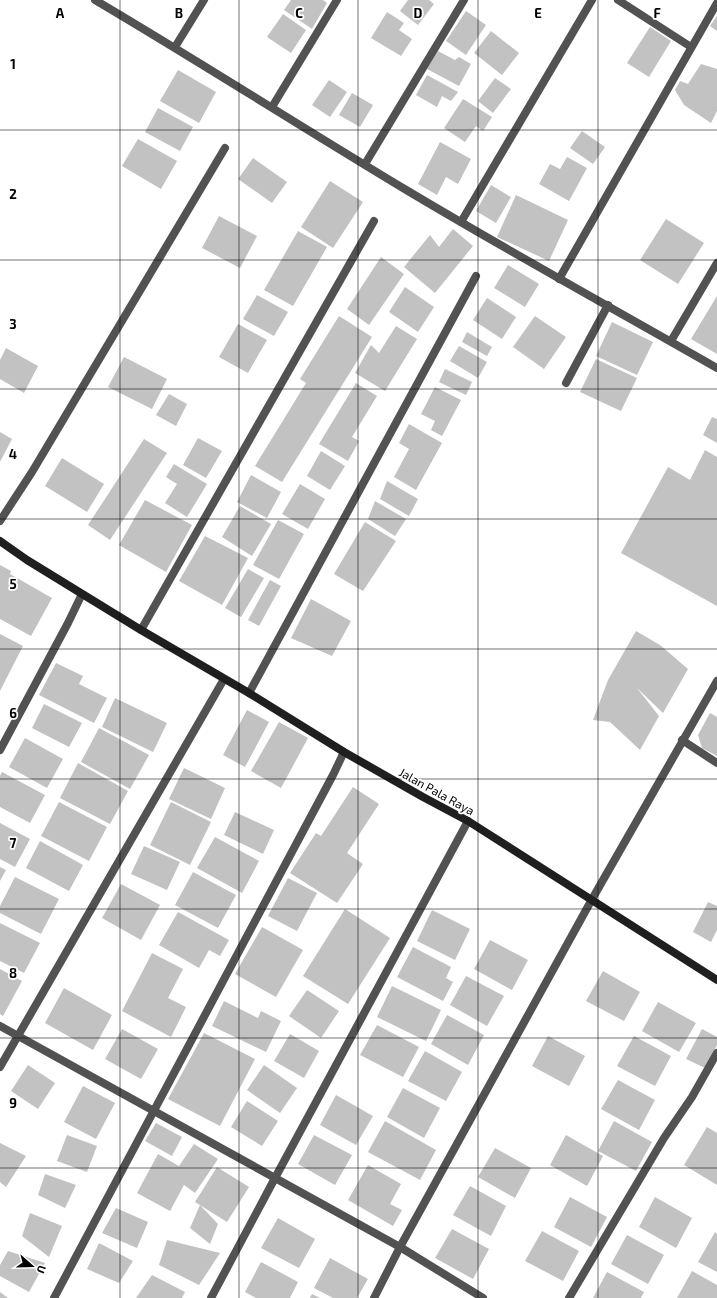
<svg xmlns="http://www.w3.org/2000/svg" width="717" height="1298" viewBox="0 0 717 1298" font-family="'Exo 2',sans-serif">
	<rect width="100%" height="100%" fill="#fff"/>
	<g fill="#c2c2c2">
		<path d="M291,0H323L327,3L312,29L284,10Z"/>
		<path d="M408,0H429L434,4L418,25L400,11Z"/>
		<path d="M466,11L486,25L466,55L446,41Z"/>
		<path d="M387,12L404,23L399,30L412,39L401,56L371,38Z"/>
		<path d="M283,14L306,30L291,53L267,37Z"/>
		<path d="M717,16V31L710,26Z"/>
		<path d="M650,27L671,41L649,77L627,63Z"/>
		<path d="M491,31L519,53L502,75L474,53Z"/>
		<path d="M438,51L455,60L459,57L471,64L459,86L427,69Z"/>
		<path d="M701,64L717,69V111L711,123L684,105L675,90L680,81L688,84Z"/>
		<path d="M178,70L216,92L199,123L160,101Z"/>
		<path d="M427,75L458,92L451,101L442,96L437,107L416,95Z"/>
		<path d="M495,78L511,89L493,113L478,101Z"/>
		<path d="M329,80L347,92L330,117L312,105Z"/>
		<path d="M352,93L373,105L360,127L339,115Z"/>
		<path d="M463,99L492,117L483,131L476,126L465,142L444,128Z"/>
		<path d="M158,108L193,127L180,151L145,132Z"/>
		<path d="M582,131L605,147L593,164L570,148Z"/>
		<path d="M138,139L177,161L161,189L122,166Z"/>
		<path d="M440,142L471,159L458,184L446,177L437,195L418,184Z"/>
		<path d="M567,157L587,168L569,201L539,184L550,164L560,169Z"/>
		<path d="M253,158L287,182L272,203L238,179Z"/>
		<path d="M330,181L363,202L333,248L301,227Z"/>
		<path d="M491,185L511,197L496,223L476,211Z"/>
		<path d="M516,195L568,220L549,261L497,237Z"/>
		<path d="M219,216L257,236L240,268L202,248Z"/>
		<path d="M666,219L704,243L678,284L640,260Z"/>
		<path d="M453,229L473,246L435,293L404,267L430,235L439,247Z"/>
		<path d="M298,231L327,247L293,306L264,290Z"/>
		<path d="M381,257L404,274L369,325L347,309Z"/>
		<path d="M508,265L539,284L525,307L494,288Z"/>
		<path d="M405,287L434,307L418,332L389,312Z"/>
		<path d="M257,295L288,312L274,336L243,319Z"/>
		<path d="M717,296V354L691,339Z"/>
		<path d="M487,298L516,317L502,339L473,320Z"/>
		<path d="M339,316L372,337L282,482L255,466L306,383L300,379Z"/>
		<path d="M535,316L566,337L544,369L513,347Z"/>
		<path d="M612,322L653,342L637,375L596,356Z"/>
		<path d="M238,324L267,340L248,373L219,357Z"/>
		<path d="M396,326L417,339L385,391L355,373L371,345L379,353Z"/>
		<path d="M467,332L492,347L487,356L462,342Z"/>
		<path d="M459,346L487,362L478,378L450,361Z"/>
		<path d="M6,348L38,366L24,393L0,379V360Z"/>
		<path d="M124,357L167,379L152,409L108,387Z"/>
		<path d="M596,359L637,378L621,411L580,392Z"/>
		<path d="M445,369L472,382L466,395L439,382Z"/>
		<path d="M356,383L377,396L352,437L359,441L348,461L319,444Z"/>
		<path d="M435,387L461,400L442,436L431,430L435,421L421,414Z"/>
		<path d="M169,394L187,404L176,426L156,415Z"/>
		<path d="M712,417L717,419V443L703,435Z"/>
		<path d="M409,424L442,443L416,490L394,477L409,449L399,443Z"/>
		<path d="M0,432L12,439L0,462Z"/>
		<path d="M198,438L222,451L206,478L183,465Z"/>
		<path d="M144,439L167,453L110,540L88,525Z"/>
		<path d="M705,450L717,457V606L621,553L668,467L690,480Z"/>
		<path d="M321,451L345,466L330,490L307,476Z"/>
		<path d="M62,458L104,484L87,512L45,486Z"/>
		<path d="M174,464L207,484L187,517L165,503L177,484L166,477Z"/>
		<path d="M251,475L281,492L267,518L237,502Z"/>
		<path d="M387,481L418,499L409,516L380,499Z"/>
		<path d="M300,484L325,499L308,529L282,514Z"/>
		<path d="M145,500L192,525L166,572L119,545Z"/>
		<path d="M375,501L406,519L395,536L368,519Z"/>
		<path d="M240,506L271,524L252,556L222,537Z"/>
		<path d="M278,520L304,534L279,579L253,565Z"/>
		<path d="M365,522L396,541L363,591L334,574Z"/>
		<path d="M205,536L248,558L222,605L179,581Z"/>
		<path d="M0,565L11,571L10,574L52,598L31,636L0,619Z"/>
		<path d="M248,569L264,578L241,617L225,608Z"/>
		<path d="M270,580L281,586L259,626L248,620Z"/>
		<path d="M311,599L351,621L332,656L291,638Z"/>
		<path d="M636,631L660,645L688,669L663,713L637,688L659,716L640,750L610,722L593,720L608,680Z"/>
		<path d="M0,634L23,646L0,691Z"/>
		<path d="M56,663L83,676L79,684L107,698L94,723L39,695Z"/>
		<path d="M115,698L167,723L153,752L102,727Z"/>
		<path d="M44,704L82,723L69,747L32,728Z"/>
		<path d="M247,710L269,722L245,767L223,755Z"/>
		<path d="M710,713L717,717V756L702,748L698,735Z"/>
		<path d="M279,722L308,738L281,788L251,771Z"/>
		<path d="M99,728L149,755L130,789L81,762Z"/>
		<path d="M25,738L63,759L47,788L9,767Z"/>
		<path d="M78,763L128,791L110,824L60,798Z"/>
		<path d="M184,768L225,788L211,819L169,799Z"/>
		<path d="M2,772L45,795L30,823L0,807V776Z"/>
		<path d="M353,787L379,804L347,853L363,864L337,903L290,873L316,833L321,836Z"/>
		<path d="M59,802L107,827L89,861L41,836Z"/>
		<path d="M171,802L211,822L190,865L150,845Z"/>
		<path d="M235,812L274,830L263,854L224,835Z"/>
		<path d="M0,823L30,839L15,867L0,859Z"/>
		<path d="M215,837L259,861L242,893L197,868Z"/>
		<path d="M40,841L83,865L69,891L26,868Z"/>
		<path d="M144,846L180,862L167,890L131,874Z"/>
		<path d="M0,867L6,870L0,881Z"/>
		<path d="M193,872L236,895L218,928L175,905Z"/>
		<path d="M15,877L59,899L41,934L0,913V906Z"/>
		<path d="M288,878L317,893L297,931L268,916Z"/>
		<path d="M121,884L160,905L141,940L102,918Z"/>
		<path d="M708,902L717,906V930L711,942L693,932Z"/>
		<path d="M345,909L390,938L348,1004L303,976Z"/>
		<path d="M432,910L470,929L455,960L417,941Z"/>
		<path d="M178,912L229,940L220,956L209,950L199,968L159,945Z"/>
		<path d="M0,923L40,943L24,973L0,961Z"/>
		<path d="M262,927L303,950L276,997L235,974Z"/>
		<path d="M490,940L528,960L512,990L474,969Z"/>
		<path d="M413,947L451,967L446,978L453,982L443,1001L397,977Z"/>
		<path d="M152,953L183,969L168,998L186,1007L171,1037L122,1011Z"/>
		<path d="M0,969L22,981L3,1016L0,1014Z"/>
		<path d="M603,971L640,992L624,1021L586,1001Z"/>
		<path d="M466,976L504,996L487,1026L450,1005Z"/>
		<path d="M392,986L441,1010L426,1041L377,1017Z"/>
		<path d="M64,988L112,1015L93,1050L45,1023Z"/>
		<path d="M307,990L339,1011L321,1038L289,1016Z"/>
		<path d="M224,1001L258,1018L261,1011L281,1021L266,1052L212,1026Z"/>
		<path d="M658,1002L696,1023L679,1052L642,1031Z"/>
		<path d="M447,1015L484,1035L468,1065L431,1044Z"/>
		<path d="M377,1025L419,1047L403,1077L360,1055Z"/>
		<path d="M122,1029L158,1049L141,1079L105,1059Z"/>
		<path d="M702,1029L717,1037V1045L705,1068L686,1059Z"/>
		<path d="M204,1033L255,1059L220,1126L168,1099Z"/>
		<path d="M290,1034L319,1051L304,1078L274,1061Z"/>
		<path d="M548,1036L585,1056L569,1086L532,1066Z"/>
		<path d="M634,1036L671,1056L655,1086L617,1066Z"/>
		<path d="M425,1051L462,1072L446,1101L408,1081Z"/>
		<path d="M28,1065L55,1083L38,1109L11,1091Z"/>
		<path d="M264,1065L297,1088L280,1113L247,1090Z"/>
		<path d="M618,1080L655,1100L639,1130L601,1109Z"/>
		<path d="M83,1086L115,1103L96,1139L64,1122Z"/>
		<path d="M403,1088L440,1108L424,1138L387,1117Z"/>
		<path d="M336,1095L373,1116L356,1145L320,1125Z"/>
		<path d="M247,1101L278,1121L262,1146L231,1127Z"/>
		<path d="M385,1121L436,1150L420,1180L368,1152Z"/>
		<path d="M614,1121L652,1142L636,1171L598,1151Z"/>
		<path d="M156,1123L182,1137L172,1156L145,1141Z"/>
		<path d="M707,1127L717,1133V1185L684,1165Z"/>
		<path d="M67,1135L97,1146L87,1172L57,1161Z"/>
		<path d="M314,1135L352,1155L335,1185L298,1164Z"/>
		<path d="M566,1135L603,1156L587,1186L550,1165Z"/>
		<path d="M0,1143L26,1156L6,1187L0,1182Z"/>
		<path d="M194,1144L218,1159L195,1193L184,1185L170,1211L137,1193L158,1154L179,1166Z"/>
		<path d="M495,1148L531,1168L515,1198L478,1177Z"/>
		<path d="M368,1165L401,1184L390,1204L402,1210L393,1226L348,1200Z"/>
		<path d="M217,1167L249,1187L227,1222L195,1202Z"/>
		<path d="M45,1174L76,1185L65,1208L38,1195Z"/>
		<path d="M470,1186L506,1206L491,1236L453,1215Z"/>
		<path d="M570,1197L607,1217L591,1247L554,1227Z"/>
		<path d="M655,1197L692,1218L676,1248L639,1227Z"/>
		<path d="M200,1205L218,1224L210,1244L190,1228Z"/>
		<path d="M116,1208L148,1222L137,1248L102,1233Z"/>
		<path d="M30,1213L62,1226L49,1257L22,1236Z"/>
		<path d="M278,1218L315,1239L299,1268L261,1248Z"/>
		<path d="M452,1229L489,1249L473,1279L435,1258Z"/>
		<path d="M542,1231L579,1251L563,1281L525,1261Z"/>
		<path d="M715,1232L717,1234V1272L698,1262Z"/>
		<path d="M627,1235L664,1255L648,1284L611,1264Z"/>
		<path d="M167,1240L220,1253L199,1285L159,1265Z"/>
		<path d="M99,1243L133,1261L119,1283L87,1269Z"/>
		<path d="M8,1251L45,1263L29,1292L0,1276V1265Z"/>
		<path d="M330,1258L368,1279L357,1298H333L314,1288Z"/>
		<path d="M261,1262L298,1282L290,1298H256L245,1292Z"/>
		<path d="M692,1271L717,1285V1298H677Z"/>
		<path d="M607,1272L644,1292L641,1298H593Z"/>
		<path d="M152,1275L185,1292L182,1298H136Z"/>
		<path d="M0,1292L8,1298H0Z"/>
		<path d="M312,1294L320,1298H310Z"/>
	</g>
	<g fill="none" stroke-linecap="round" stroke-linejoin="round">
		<path stroke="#525252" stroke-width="8" d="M671,341L717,263"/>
		<g stroke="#525252" stroke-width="8">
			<path d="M95,0C200,62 303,128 408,191C510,252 614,309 717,368"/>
			<path d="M618,0L691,47"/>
			<path d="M175,47L204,0"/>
			<path d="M272,107L337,0"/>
			<path d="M365,164L464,0"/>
			<path d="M461,222L592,0"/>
			<path d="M559,279L717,3"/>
			<path d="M566,383L608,305"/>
			<path d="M0,521L32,472L225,148"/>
			<path d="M141,630L374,221"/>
			<path d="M249,693L476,276"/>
			<path d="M682,740L717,763"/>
			<path d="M0,750L68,623L82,594"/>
			<path d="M0,1026L400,1247L483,1298"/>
			<path d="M0,1067L224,679"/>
			<path d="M54,1298L333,775L344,752"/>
			<path d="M211,1298L275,1178L468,821"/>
			<path d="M374,1298L400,1247L591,901L717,681"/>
			<path d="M569,1298L664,1138L692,1097L717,1053"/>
		</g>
		<path stroke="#1f1f1f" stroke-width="8" d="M0,541L27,560L141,630L249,693L344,752L423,797L468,821L717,980"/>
	</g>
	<path fill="none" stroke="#000" stroke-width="1" stroke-opacity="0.55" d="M120,0V1298M239,0V1298M358,0V1298M478,0V1298M598,0V1298M0,130H717M0,260H717M0,389H717M0,519H717M0,649H717M0,779H717M0,909H717M0,1038H717M0,1168H717"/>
	<g text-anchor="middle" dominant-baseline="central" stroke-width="3.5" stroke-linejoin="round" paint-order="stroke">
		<g font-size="12" fill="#000" stroke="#fff">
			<text transform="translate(437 791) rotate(29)">Jalan Pala Raya</text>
		</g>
	</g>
	<g font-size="13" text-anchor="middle" font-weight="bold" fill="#000" stroke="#fff" stroke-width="3.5" stroke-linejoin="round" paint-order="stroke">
		<text x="60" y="18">A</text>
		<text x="179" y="18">B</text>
		<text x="299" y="18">C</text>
		<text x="418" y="18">D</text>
		<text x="538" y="18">E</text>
		<text x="657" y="18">F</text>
		<text x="13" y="69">1</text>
		<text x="13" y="199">2</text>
		<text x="13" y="329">3</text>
		<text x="13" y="459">4</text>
		<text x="13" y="589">5</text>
		<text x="13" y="718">6</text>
		<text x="13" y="848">7</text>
		<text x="13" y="978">8</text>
		<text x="13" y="1108">9</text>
	</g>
	<g transform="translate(32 1266) rotate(110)" stroke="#ffffff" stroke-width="3" paint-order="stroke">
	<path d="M0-3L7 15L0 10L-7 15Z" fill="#000000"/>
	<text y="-6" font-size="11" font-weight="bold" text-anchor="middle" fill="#000000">U</text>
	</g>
</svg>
